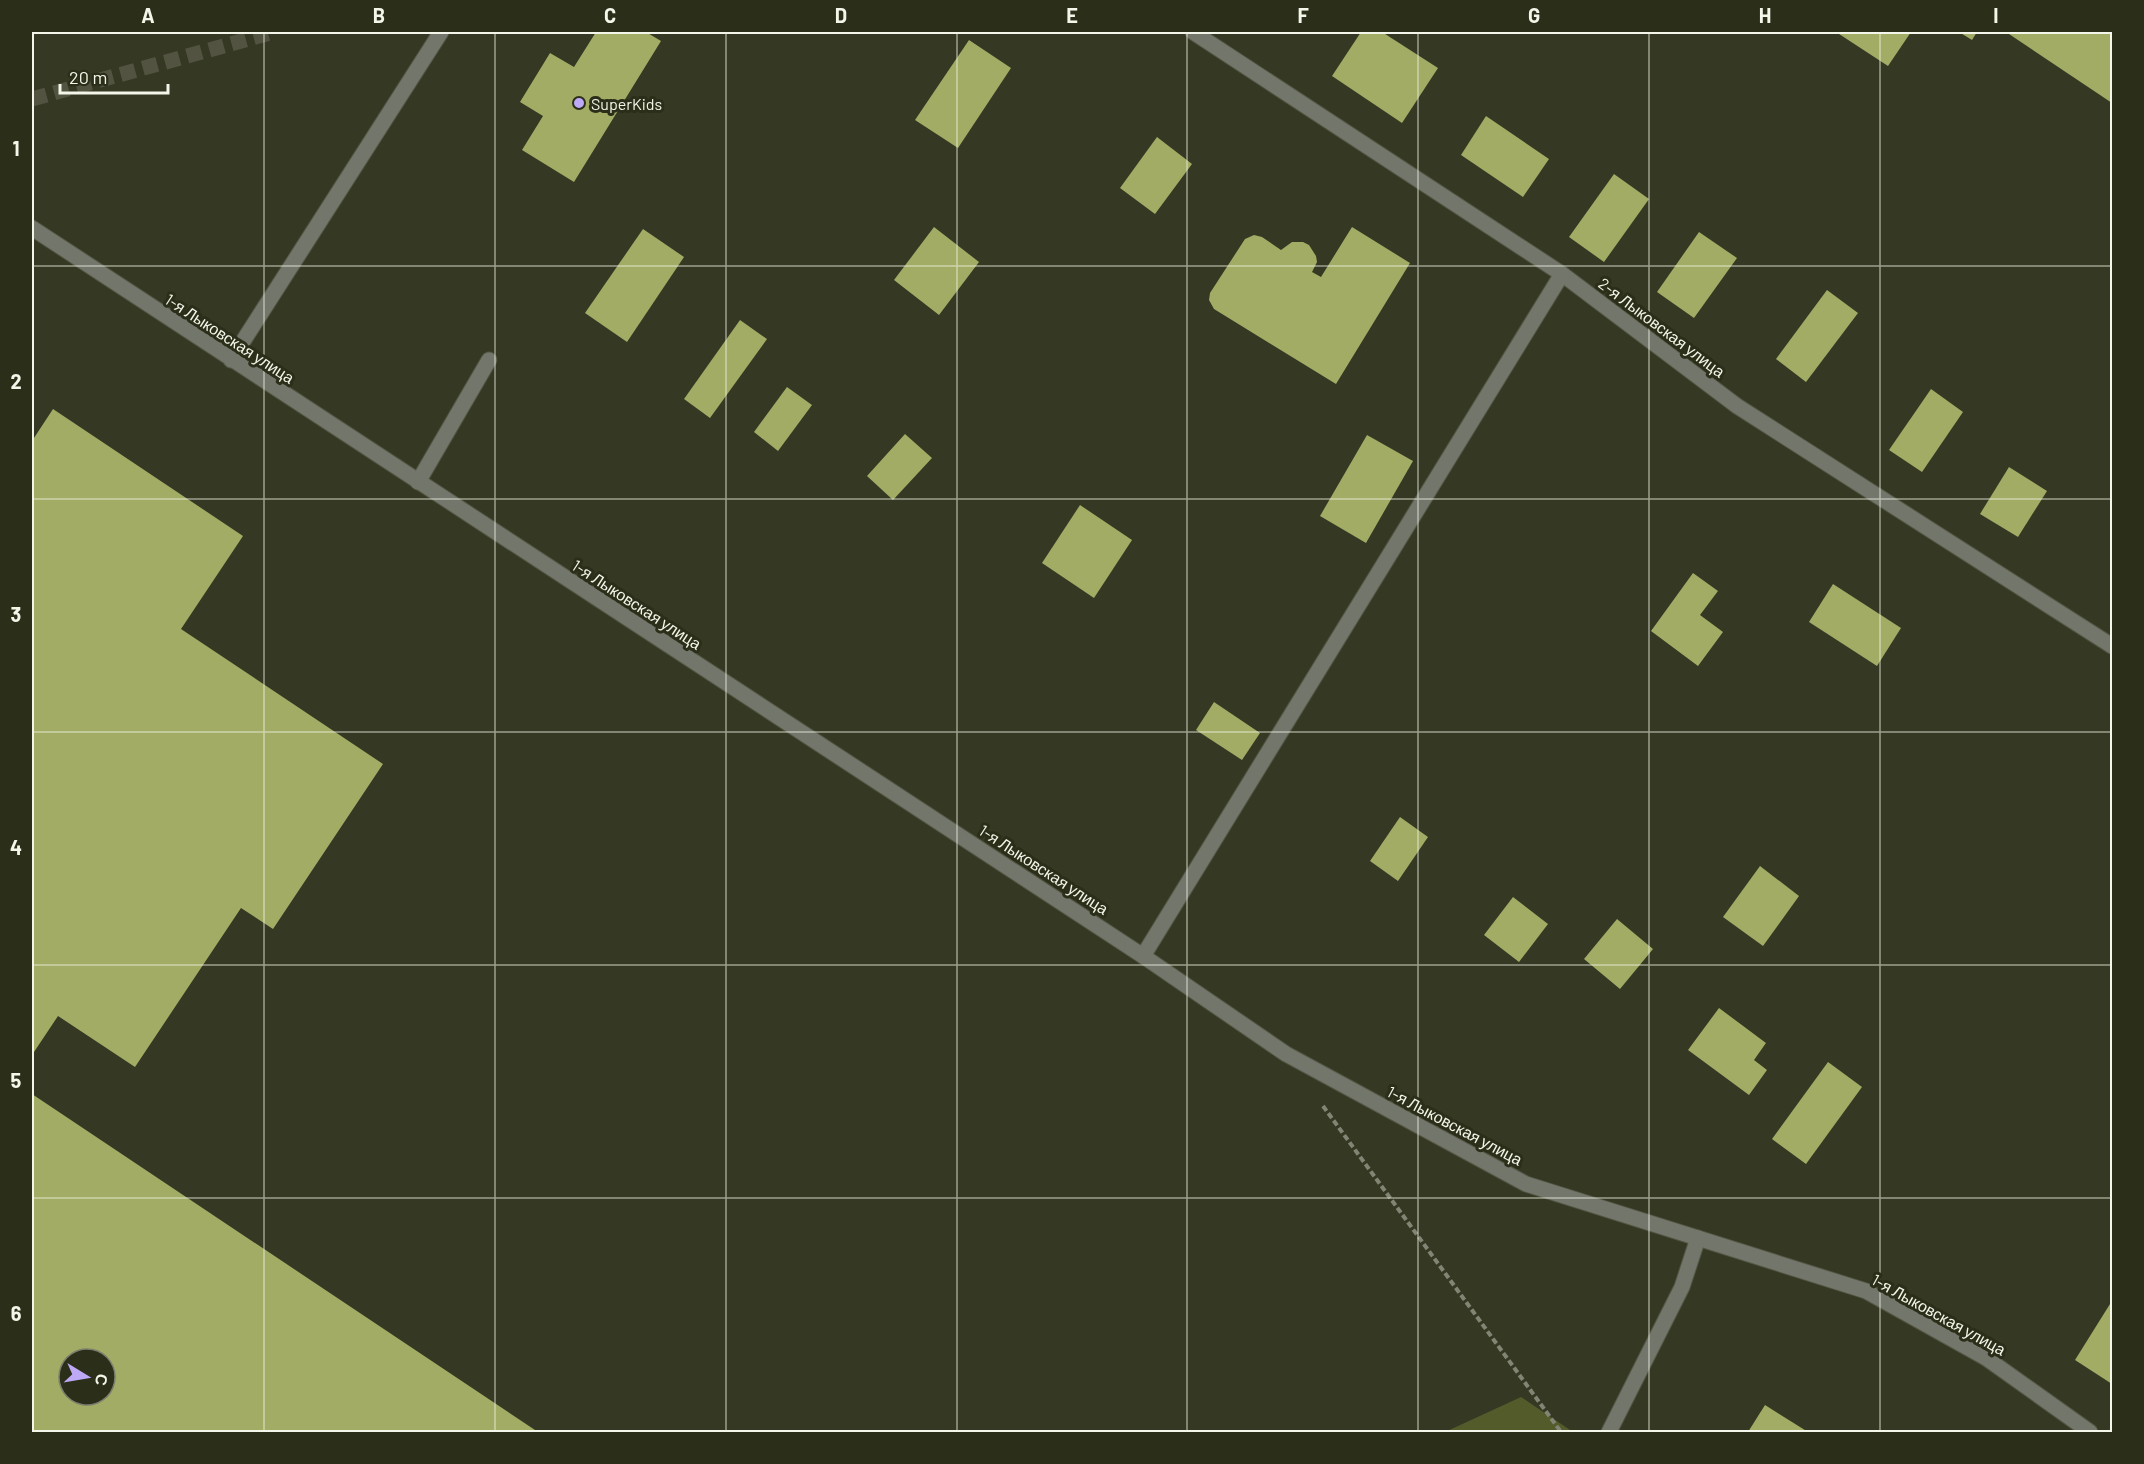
<svg xmlns="http://www.w3.org/2000/svg" width="2144" height="1464" viewBox="0 0 2144 1464" font-family="Barlow,sans-serif">
	<rect width="100%" height="100%" fill="#353823"/>
	<path fill="#545b2b" d="M1521,1397L1573,1432H1445Z"/>
	<g fill="#a2ac65" fill-rule="evenodd">
		<path d="M596,32H646L661,41L574,182L522,150L543,116L520,102L550,53L574,67Z"/>
		<path d="M1361,32H1382L1438,68L1402,123L1332,76Z"/>
		<path d="M1836,32H1911L1888,66Z"/>
		<path d="M1959,32H1977L1972,40Z"/>
		<path d="M2006,32H2112V103Z"/>
		<path d="M969,40L1011,68L958,148L915,120Z"/>
		<path d="M1486,116L1549,159L1523,197L1461,155Z"/>
		<path d="M1157,137L1192,164L1155,214L1120,188Z"/>
		<path d="M1614,174L1649,199L1604,262L1569,237Z"/>
		<path d="M934,227L979,262L939,315L894,280Z"/>
		<path d="M1352,227L1410,263L1336,384L1214,309L1209,300L1210,293L1245,239L1254,235L1262,237L1281,250L1292,242H1303L1309,245L1316,256L1317,262L1312,272L1321,277Z"/>
		<path d="M643,229L684,257L627,342L585,313Z"/>
		<path d="M1699,232L1737,258L1694,318L1657,292Z"/>
		<path d="M1827,290L1858,313L1806,382L1776,359Z"/>
		<path d="M740,320L767,339L710,418L684,399Z"/>
		<path d="M787,387L812,405L778,451L754,432Z"/>
		<path d="M1931,389L1963,412L1922,472L1889,450Z"/>
		<path d="M53,409L243,536L181,629L383,764L273,929L241,908L135,1067L58,1016L32,1055V441Z"/>
		<path d="M905,434L932,458L893,500L867,476Z"/>
		<path d="M1367,435L1413,461L1366,543L1320,516Z"/>
		<path d="M2009,467L2047,491L2018,537L1980,514Z"/>
		<path d="M1080,505L1132,540L1094,598L1042,563Z"/>
		<path d="M1693,573L1718,591L1700,615L1723,632L1698,666L1651,631Z"/>
		<path d="M1833,584L1901,628L1877,666L1809,622Z"/>
		<path d="M1214,702L1260,733L1242,760L1196,730Z"/>
		<path d="M1400,817L1428,837L1398,881L1370,861Z"/>
		<path d="M1760,866L1799,896L1763,946L1723,917Z"/>
		<path d="M1513,897L1548,924L1519,962L1484,935Z"/>
		<path d="M1617,919L1653,949L1620,989L1584,959Z"/>
		<path d="M1719,1008L1766,1043L1754,1060L1767,1070L1749,1095L1688,1050Z"/>
		<path d="M1828,1062L1862,1087L1806,1164L1772,1139Z"/>
		<path d="M32,1094L538,1432H32ZM69,1359H105V1395H69Z"/>
		<path d="M2110,1304L2112,1306V1384L2075,1360Z"/>
		<path d="M1765,1405L1808,1432H1748Z"/>
	</g>
	<g fill="none" stroke-linecap="round" stroke-linejoin="round">
		<path stroke="#525441" stroke-width="15" stroke-dasharray="15 8" stroke-linecap="butt" d="M32,99L274,32"/>
		<g stroke="#535643" stroke-width="17">
			<g id="minor">
				<path d="M1193,32L1562,274L1737,406L2112,646"/>
				<path d="M32,228L1143,956L1286,1054L1526,1184L1866,1291L1986,1358L2090,1432"/>
				<path d="M231,360L441,32"/>
				<path d="M418,482L489,360"/>
				<path d="M1143,956L1562,274"/>
				<path d="M1609,1432L1682,1287L1698,1238"/>
			</g>
		</g>
		<path stroke="#828573" stroke-width="4" stroke-dasharray="6 3" stroke-linecap="butt" d="M1323,1106L1561,1432"/>
		<use href="#minor" stroke="#73766b" stroke-width="15"/>
	</g>
	<path fill="none" stroke="#f3f6e8" stroke-width="1.5" stroke-opacity="0.55" d="M264,32V1432M495,32V1432M726,32V1432M957,32V1432M1187,32V1432M1418,32V1432M1649,32V1432M1880,32V1432M32,266H2112M32,499H2112M32,732H2112M32,965H2112M32,1198H2112"/>
	<circle fill="#bda9f5" stroke="#2b2e19" stroke-width="2" cx="579" cy="103" r="6"/>
	<g text-anchor="middle" dominant-baseline="central" stroke-width="6" stroke-linejoin="round" paint-order="stroke">
		<g font-size="16" fill="#f3f6e8" stroke="#2b2e19" text-anchor="start">
			<text x="591" y="103">SuperKids</text>
		</g>
		<g font-size="16" fill="#f3f6e8" stroke="#2b2e19">
			<text transform="translate(1662 327) rotate(37)">2-я Лыковская улица</text>
			<text transform="translate(230 338) rotate(33)">1-я Лыковская улица</text>
			<text transform="translate(637 604) rotate(33)">1-я Лыковская улица</text>
			<text transform="translate(1044 869) rotate(33)">1-я Лыковская улица</text>
			<text transform="translate(1455 1125) rotate(28)">1-я Лыковская улица</text>
			<text transform="translate(1939 1314) rotate(29)">1-я Лыковская улица</text>
		</g>
	</g>
	<rect width="2144" height="1464" fill="none" stroke="#2b2e19" stroke-width="66"/>
	<g transform="translate(87 1377) rotate(101)"><circle r="28" fill="#2b2e19" stroke="#7b7e6c" stroke-width="1.5"/>
	<path d="M0-4.5L10 22L0 15L-10 22Z" fill="#bda9f5"/>
	<text y="-9" font-size="16" font-weight="bold" text-anchor="middle" fill="#f3f6e8">С</text>
	</g>
	<path d="M60 84v9h108v-9" fill="none" stroke="#f3f6e8" stroke-width="3"/>
	<text x="69" y="84" font-size="18" fill="#f3f6e8" stroke="#2b2e19" stroke-width="4.5" paint-order="stroke">20 m</text>
	<rect x="33" y="33" width="2078" height="1398" fill="none" stroke="#f3f6e8" stroke-width="2"/>
	<g font-size="20" text-anchor="middle" font-weight="bold" fill="#f3f6e8">
		<text x="148" y="23">A</text>
		<text x="379" y="23">B</text>
		<text x="610" y="23">C</text>
		<text x="841" y="23">D</text>
		<text x="1072" y="23">E</text>
		<text x="1303" y="23">F</text>
		<text x="1534" y="23">G</text>
		<text x="1765" y="23">H</text>
		<text x="1996" y="23">I</text>
		<text x="16" y="156">1</text>
		<text x="16" y="389">2</text>
		<text x="16" y="622">3</text>
		<text x="16" y="855">4</text>
		<text x="16" y="1088">5</text>
		<text x="16" y="1321">6</text>
	</g>
</svg>
